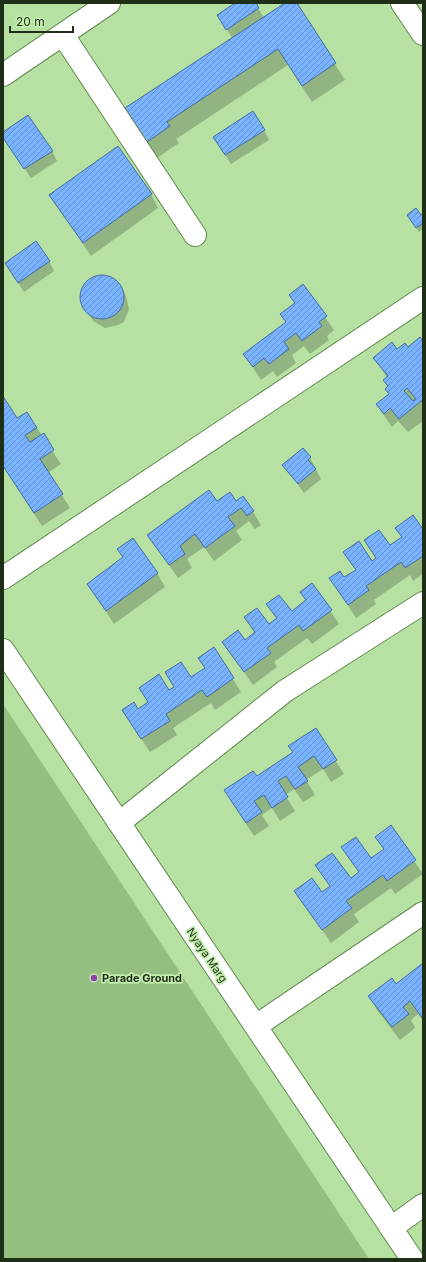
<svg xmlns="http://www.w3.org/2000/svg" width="426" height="1262" viewBox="0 0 426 1262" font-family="Inter,sans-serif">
	<defs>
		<pattern id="building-hatch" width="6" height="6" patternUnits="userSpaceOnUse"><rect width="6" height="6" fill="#79b2fe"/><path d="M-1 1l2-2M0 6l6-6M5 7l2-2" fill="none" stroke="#6391cd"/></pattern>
	</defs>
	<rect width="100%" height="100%" fill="#b6e1a3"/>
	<path fill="#95bf81" d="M3,704L369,1259H3Z"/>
	<g fill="#0003">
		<path d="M237,3H255L264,18L287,3H296L345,80L312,102L288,65L176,139L179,143L157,158L136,124L233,39L224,25Z"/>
		<path d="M264,130L269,140L231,164L220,147Z"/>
		<path d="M3,133L52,151L57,161L31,178L7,143Z"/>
		<path d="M151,194L158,208L91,256L50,195Z"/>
		<path d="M423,215V229L419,232L411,220Z"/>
		<path d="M49,261L54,271L24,292L6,264Z"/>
		<path d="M103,276L110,277L121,286L126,296L129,309L124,322L118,325L105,328L93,321L81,298L85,285L90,280Z"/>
		<path d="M303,286L334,330L327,336L329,340L310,354L304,346L292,355L296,363L277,377L273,371L261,380L244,354L287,323L281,314L295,304L290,296Z"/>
		<path d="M423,342V421L408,432L398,421L392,427L377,405L389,395L386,390L388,388L384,381L387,378L375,358Z"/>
		<path d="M3,398L17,420L27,413L61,464L48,473L70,508L42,526L3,466Z"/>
		<path d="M310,458L321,479L304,493L284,465Z"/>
		<path d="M217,502L236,503L253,512L261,525L255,529L249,521L236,531L242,540L214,561L204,547L187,559L192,568L178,578L148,535Z"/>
		<path d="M423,531V574L413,581L410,575L374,600L376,604L356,618L330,578L344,579L356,571L345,552L372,562L376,559L365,540L390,547Z"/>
		<path d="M119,550L157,573L165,587L114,624L88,584L124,558Z"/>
		<path d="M312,584L339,624L312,644L307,638L274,662L277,667L253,685L223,642L245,641L255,634L245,617L269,626L277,620L267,604L291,613L307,602L301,592Z"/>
		<path d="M214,649L241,692L215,710L211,703L173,728L177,735L150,752L123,711H138L206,668Z"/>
		<path d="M315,729L344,774L331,782L323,769L306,780L315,795L303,802L294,789L285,795L295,811L280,821L272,808L262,815L269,826L254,836L233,804L256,778L293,753L290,746Z"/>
		<path d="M391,827L423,874L395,894L391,888L354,914L359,922L331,943L296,891L322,894L330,887L317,866L350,880L359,873L343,848L371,860L384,850L377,837Z"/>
		<path d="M423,964V1021L418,1014L411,1020L415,1028L400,1040L377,1010L369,996L396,985Z"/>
	</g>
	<g fill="url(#building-hatch)" stroke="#456da2" fill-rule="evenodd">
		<path d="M235,3H256L259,8L226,30L217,15Z"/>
		<path d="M285,3H297L336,63L302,86L278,49L167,122L170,126L147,142L125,108Z"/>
		<path d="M253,111L265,130L225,155L213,137Z"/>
		<path d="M28,115L53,151L24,169L3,138V132Z"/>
		<path d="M118,146L152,194L83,243L49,195Z"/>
		<path d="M416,208L421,215L423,214V223L416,228L407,215Z"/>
		<path d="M36,241L50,261L18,283L5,263Z"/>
		<circle cx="102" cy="297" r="22"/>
		<path d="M303,284L327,316L319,322L322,326L302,341L296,333L284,342L289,349L269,364L264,358L253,367L243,354L286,322L280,314L295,303L289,295Z"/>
		<path d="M420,337L423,341V402L421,401L399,419L390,408L384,414L376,404L389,394L385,389L388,386L383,380L388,376L373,358L392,342L397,349L405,343L408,347ZM407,388L416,399L413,401L404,391Z"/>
		<path d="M3,396L17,418L27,412L37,428L25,435L30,442L44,433L54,450L40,459L63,494L34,513L3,466Z"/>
		<path d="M303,448L311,457L308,460L316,469L298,484L282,465Z"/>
		<path d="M209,490L217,501L230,492L236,501L243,496L254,511L247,516L241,508L228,517L235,526L205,548L195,534L180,546L185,554L169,565L147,535Z"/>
		<path d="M413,515L423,529V556L405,568L401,562L366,586L369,590L348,605L329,578L340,571L344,577L356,570L343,552L359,541L372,561L376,558L364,540L379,530L390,545L402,537L395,528Z"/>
		<path d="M133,538L158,573L106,611L87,584L123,557L117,549Z"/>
		<path d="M312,583L332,610L303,631L299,625L267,648L271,653L244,672L222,642L238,630L245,640L255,632L244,617L257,608L269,624L277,618L266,604L279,595L292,611L306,600L300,592Z"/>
		<path d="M214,647L234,678L207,697L202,690L166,714L170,721L141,739L122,710L134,702L138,709L148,702L139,688L159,674L169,690L174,687L165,672L181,662L191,677L205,668L198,658Z"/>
		<path d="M316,728L337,760L323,769L314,756L298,767L308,781L295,789L286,776L278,781L288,797L272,808L264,795L254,801L262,812L246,823L224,790L253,771L257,776L293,752L288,746Z"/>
		<path d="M391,825L416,860L387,881L383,875L346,901L352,908L322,930L294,891L312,878L322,892L330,886L315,865L332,853L351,878L359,872L341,847L356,837L371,858L384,849L375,837Z"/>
		<path d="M423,963V1019L410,1001L403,1007L409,1014L392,1027L368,996L392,978L396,984Z"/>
	</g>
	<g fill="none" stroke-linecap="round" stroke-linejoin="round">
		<g stroke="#62894f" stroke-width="24">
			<g id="minor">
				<path d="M402,3L423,34"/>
				<path d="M63,35L195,235"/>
				<path d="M3,75L109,3"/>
				<path d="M3,578L423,298"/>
				<path d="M3,650L412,1259"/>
				<path d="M119,823L285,691L423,603"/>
				<path d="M256,1026L423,913"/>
				<path d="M391,1228L423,1205"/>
			</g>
		</g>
		<use href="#minor" stroke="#fff" stroke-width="22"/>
	</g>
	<circle fill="#903fae" stroke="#c3eeaf" stroke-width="1.5" cx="94" cy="978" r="4"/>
	<g text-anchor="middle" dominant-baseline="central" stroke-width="3.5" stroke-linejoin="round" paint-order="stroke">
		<g font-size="11" fill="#1f2f17" stroke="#c3eeaf">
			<text transform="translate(207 955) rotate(56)">Nyaya Marg</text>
		</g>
		<g font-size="11" font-weight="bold" fill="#1f2f17" stroke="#c3eeaf" text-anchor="start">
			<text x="102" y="978">Parade Ground</text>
		</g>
	</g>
	<rect width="426" height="1262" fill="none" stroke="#1f2f17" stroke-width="8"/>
	<path d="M10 26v6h63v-6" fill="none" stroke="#1f2f17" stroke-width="2"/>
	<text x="16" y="26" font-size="12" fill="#1f2f17" stroke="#c3eeaf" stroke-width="3" paint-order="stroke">20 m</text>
</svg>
